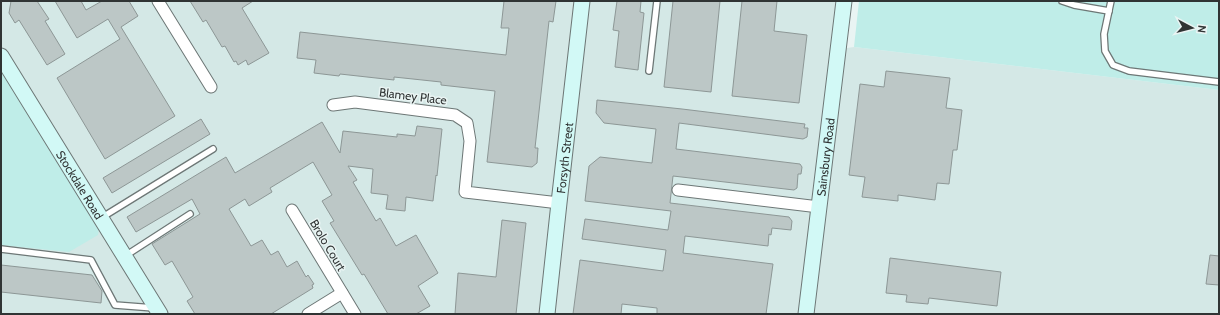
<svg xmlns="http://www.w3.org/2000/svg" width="1220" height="315" viewBox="0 0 1220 315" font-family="Cabin,sans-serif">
	<rect width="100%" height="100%" fill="#e9f4f3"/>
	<path fill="#d4e8e6" d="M1,1H838L833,50L854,47L1219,90V314H1Z"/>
	<g fill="#bfede8">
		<path d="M859,1H1219V90L854,47Z"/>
		<path d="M1,68L99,229L98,235L69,252L1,245Z"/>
	</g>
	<g fill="#bcc7c6" stroke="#8d9796">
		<path d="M11,1H37L49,19L45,21L65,54L47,65L19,20L15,23L9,13Z"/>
		<path d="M55,1H81L86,10L102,1H129L138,16L121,27L175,116L105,159L57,78L120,39L108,19L77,38Z"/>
		<path d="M190,1H253L242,8L269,53L248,65L246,60L238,65L236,61L234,62L225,46L222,47L206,20L203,22Z"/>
		<path d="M504,1H556L553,22L549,21L535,148H538L537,163L532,167L487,162L495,91L441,85V82L394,77V80L340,74L339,76L314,73L316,60L297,58L300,32L506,55L509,28H501Z"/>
		<path d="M617,1H641L640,12L644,13L638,70L615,67L619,31L613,30Z"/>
		<path d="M673,1H720L711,92L664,87Z"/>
		<path d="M742,1H777L774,31L807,35L799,103L732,96Z"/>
		<path d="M886,71L950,78L946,108L962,110L957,150H953L949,184L937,183L935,200L898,195V201L862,197L865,177L849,175L860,84L884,87Z"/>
		<path d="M597,100L682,109L805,124L804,128H808L807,137L803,139L679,123L676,149L800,164L802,167L801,174H798L797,188L794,190L673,176L670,203L789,217L792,221L791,230L772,228L771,235L769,234L768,246L685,236L683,253L773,264L766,314H657V308L622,304L621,314H573L580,260L663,271L666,250L582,239L585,219L668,230L671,211L585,201L589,166L600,157L652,163L656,129L604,123L596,113Z"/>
		<path d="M201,119L210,134L112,193L103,178Z"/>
		<path d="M322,122L340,153L343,131L397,137V134L415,136L417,126L442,129L437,176L436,175L433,201L406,197L405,211L386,209L388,195L371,193L373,169L348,166L357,180L353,182L376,221L380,218L396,246L416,235L438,273L418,286L430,306L416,314H388L364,274L362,275L330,223L334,221L322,201L332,195L313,162L270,188L272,192L249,206L245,199L229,209L251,246L262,240L271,255L278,251L287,267L297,261L306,277L308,275L314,284L312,285L313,288L271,314H195L187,301L193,297L172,261L165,265L152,244L200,214L192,199L136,232L127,217L226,157L235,173Z"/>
		<path d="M502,220L526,223L516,314H455L458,273L496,277Z"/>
		<path d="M1210,255L1219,256V285L1206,284Z"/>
		<path d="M890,258L1001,272L997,306L929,298L928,304L906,302L907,295L886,293Z"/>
		<path d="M1,265L92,275L102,291L101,303L1,292Z"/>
	</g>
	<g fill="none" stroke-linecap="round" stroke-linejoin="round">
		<g stroke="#6d7776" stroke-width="8">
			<g id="lane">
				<path d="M1062,1L1074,5L1109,11"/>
				<path d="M1111,1L1104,34L1105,51L1113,65L1129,71L1219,82"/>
				<path d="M649,71L657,1"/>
				<path d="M101,218L213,149"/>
				<path d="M1,249L91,260L115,305L154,308"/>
				<path d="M125,256L190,214"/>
			</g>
		</g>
		<g stroke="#6d7776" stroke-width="13">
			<g id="street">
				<path d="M158,1L211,87"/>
				<path d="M333,105L355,102L455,115L467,123L470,141L465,192L559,203"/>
				<path d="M678,190L819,207"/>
				<path d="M292,210L355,314"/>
				<path d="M308,314L342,293"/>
			</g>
		</g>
		<g stroke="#6d7776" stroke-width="17">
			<g id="secondary">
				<path id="s1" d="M1,56L160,314"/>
				<path id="s2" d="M547,314L559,203L582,1"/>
				<path id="s3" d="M806,314L844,1"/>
			</g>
		</g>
		<use href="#lane" stroke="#fff" stroke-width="5.5"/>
		<use href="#street" stroke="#fff" stroke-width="11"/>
		<use href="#secondary" stroke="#d2f9f6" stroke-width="15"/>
	</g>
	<g text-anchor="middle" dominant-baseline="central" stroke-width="3" stroke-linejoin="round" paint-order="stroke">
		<g font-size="12" fill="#303434" stroke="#e9f4f3">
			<text transform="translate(413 96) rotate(7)">Blamey Place</text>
			<text stroke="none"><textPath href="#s2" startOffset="157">Forsyth Street</textPath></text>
			<text stroke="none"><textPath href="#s3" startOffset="158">Sainsbury Road</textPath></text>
			<text stroke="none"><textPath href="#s1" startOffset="151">Stockdale Road</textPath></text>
			<text transform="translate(328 245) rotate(59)">Brolo Court</text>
		</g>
	</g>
	<rect width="1220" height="315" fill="none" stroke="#303434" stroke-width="4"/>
	<g transform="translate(1192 28) rotate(97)" stroke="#e9f4f3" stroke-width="3" paint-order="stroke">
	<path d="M0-3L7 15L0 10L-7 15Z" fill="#303434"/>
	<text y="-6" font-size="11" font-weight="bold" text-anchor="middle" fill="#303434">N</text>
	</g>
</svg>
